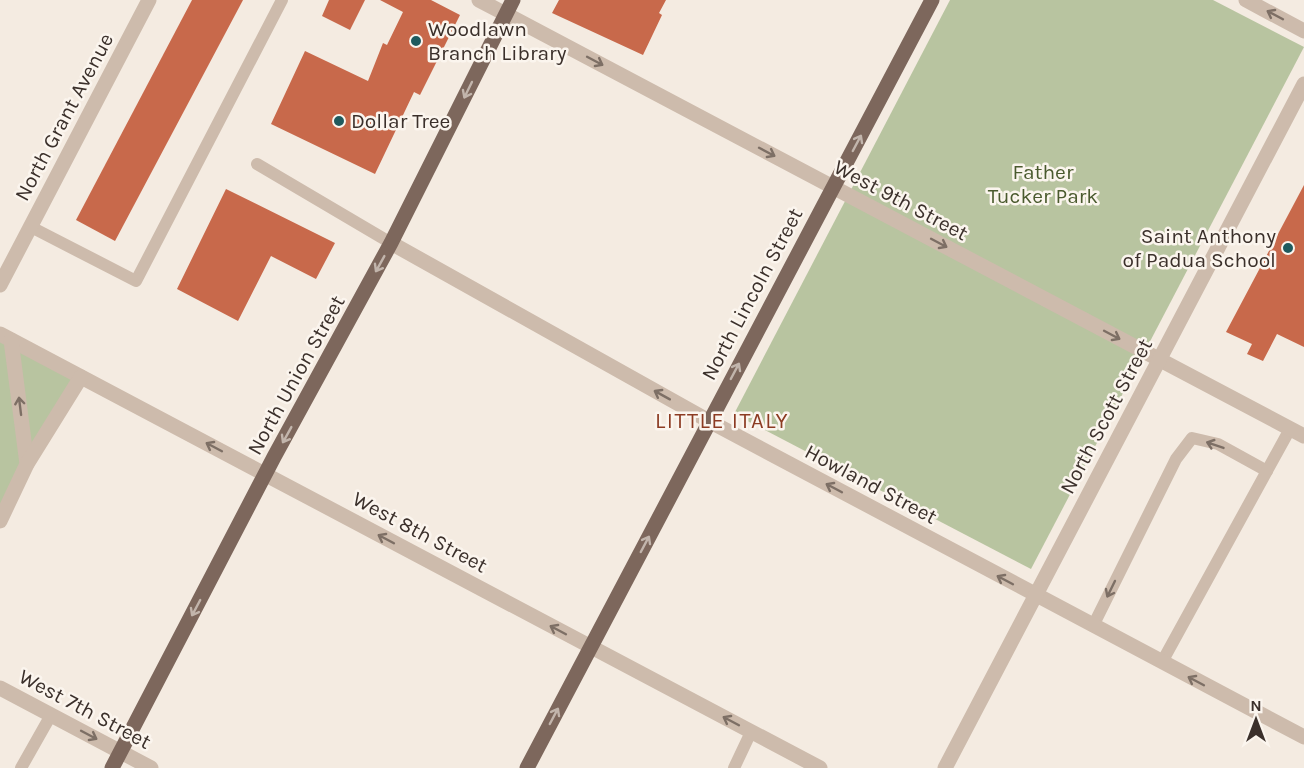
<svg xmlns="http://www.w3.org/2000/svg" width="1304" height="768" viewBox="0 0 1304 768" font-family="Karla,sans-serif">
	<rect width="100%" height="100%" fill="#f4ebe1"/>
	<g fill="#b8c4a0">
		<path d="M950,0H1213L1304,47L1031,569L734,414Z"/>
		<path d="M0,334L81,377L0,520Z"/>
	</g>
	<g fill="#c8694b">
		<path d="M192,0H243L115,241L76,220Z"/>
		<path d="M329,0H365L350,30L322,16Z"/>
		<path d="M380,0H431L460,15L420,95L414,92L375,174L271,124L305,51L368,81L383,43L387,45L403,12Z"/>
		<path d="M559,0H666L659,13L662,15L643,55L552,13Z"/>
		<path d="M1304,185V347L1277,334L1263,361L1247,354L1252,344L1226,332Z"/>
		<path d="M226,189L335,243L316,279L271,256L238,321L177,289Z"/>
	</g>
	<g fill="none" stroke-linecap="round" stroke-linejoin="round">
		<g stroke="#cdbbac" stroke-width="12">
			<path d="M257,164L391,243"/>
			<path d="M31,227L136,281L282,0"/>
			<path d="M1093,626L1176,459L1192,438L1218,444L1267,471"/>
			<path d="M1162,662L1290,429"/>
			<path d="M21,768L51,715"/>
			<path d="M734,768L751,732"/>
		</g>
		<g stroke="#cdbbac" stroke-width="15">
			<path d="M479,0L1304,436"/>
			<path d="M1246,0L1304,31"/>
			<path d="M391,243L709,421L1304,737"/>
			<path d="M0,285L149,0"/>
			<path d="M0,334L820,768"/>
			<path d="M11,340L27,464"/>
			<path d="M0,521L27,464L81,377"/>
			<path d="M0,688L151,768"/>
			<path d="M945,768L1304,84"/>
		</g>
		<g stroke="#7d675c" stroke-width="15">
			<path d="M112,768L274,457L391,243L513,0"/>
			<path d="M527,768L932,0"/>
		</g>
	</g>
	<defs><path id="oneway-shaft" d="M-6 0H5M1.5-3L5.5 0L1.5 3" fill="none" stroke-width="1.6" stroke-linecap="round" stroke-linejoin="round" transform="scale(1.5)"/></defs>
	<g stroke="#7d6f65">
		<use href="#oneway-shaft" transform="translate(1275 15) rotate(-152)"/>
		<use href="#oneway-shaft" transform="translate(595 61) rotate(28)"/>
		<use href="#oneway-shaft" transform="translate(767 152) rotate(28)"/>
		<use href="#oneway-shaft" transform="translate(939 243) rotate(28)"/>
		<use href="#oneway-shaft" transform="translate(1112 335) rotate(28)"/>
		<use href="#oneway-shaft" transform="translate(662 395) rotate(-151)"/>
		<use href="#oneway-shaft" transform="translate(20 406) rotate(-97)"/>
		<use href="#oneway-shaft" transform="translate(1215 445) rotate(-161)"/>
		<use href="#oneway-shaft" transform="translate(214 447) rotate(-152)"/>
		<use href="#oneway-shaft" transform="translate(834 488) rotate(-152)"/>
		<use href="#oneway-shaft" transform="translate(386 539) rotate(-152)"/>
		<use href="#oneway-shaft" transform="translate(1005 580) rotate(-152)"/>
		<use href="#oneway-shaft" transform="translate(1111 589) rotate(116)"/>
		<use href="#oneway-shaft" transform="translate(558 630) rotate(-152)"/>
		<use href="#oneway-shaft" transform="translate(1196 681) rotate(-152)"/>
		<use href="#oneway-shaft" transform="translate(731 721) rotate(-152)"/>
		<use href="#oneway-shaft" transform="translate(89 735) rotate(28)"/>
	</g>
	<g stroke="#c2b5ac">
		<use href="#oneway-shaft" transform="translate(468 90) rotate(116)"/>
		<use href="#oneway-shaft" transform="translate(857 143) rotate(-62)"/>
		<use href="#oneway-shaft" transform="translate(380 264) rotate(119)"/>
		<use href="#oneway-shaft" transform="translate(735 371) rotate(-62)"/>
		<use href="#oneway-shaft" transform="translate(287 435) rotate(119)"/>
		<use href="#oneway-shaft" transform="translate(645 544) rotate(-62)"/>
		<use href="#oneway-shaft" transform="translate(196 608) rotate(118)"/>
		<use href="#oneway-shaft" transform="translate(554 716) rotate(-62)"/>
	</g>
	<g fill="#1f5a5e" stroke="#fbf5ee" stroke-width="2">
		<circle cx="416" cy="41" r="6"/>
		<circle cx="339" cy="121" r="6"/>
		<circle cx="1288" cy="248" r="6"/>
	</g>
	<g text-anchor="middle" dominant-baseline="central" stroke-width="5" stroke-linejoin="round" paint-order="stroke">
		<g font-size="21" fill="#3b302b" stroke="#fbf5ee" text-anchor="start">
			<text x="428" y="29">Woodlawn<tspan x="428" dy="24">Branch Library</tspan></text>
			<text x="351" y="121">Dollar Tree</text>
			<text x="1276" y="236" text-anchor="end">Saint Anthony<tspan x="1276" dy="24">of Padua School</tspan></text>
		</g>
		<g font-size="21" fill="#3b302b" stroke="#fbf5ee">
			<text transform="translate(64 117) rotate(-62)">North Grant Avenue</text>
			<text transform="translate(901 200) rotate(28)">West 9th Street</text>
			<text transform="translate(752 294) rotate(-62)">North Lincoln Street</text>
			<text transform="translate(296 375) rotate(-61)">North Union Street</text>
			<text transform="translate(1106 416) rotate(-62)">North Scott Street</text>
			<text transform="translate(871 484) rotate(28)">Howland Street</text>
			<text transform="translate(420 532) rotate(28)">West 8th Street</text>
			<text transform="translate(85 709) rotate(28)">West 7th Street</text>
		</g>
		<g font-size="21" fill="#4a5a2e" stroke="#fbf5ee">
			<text x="1043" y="172">Father<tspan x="1043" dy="24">Tucker Park</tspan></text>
		</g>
		<g font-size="22" letter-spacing="1.5" fill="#8c3b22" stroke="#fbf5ee">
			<text x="722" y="421">LITTLE ITALY</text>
		</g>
	</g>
	<g transform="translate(1256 720)" stroke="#fbf5ee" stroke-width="4.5" paint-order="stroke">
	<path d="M0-4.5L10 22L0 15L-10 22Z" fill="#3b302b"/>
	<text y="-9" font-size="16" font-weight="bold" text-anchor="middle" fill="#3b302b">N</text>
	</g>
</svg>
